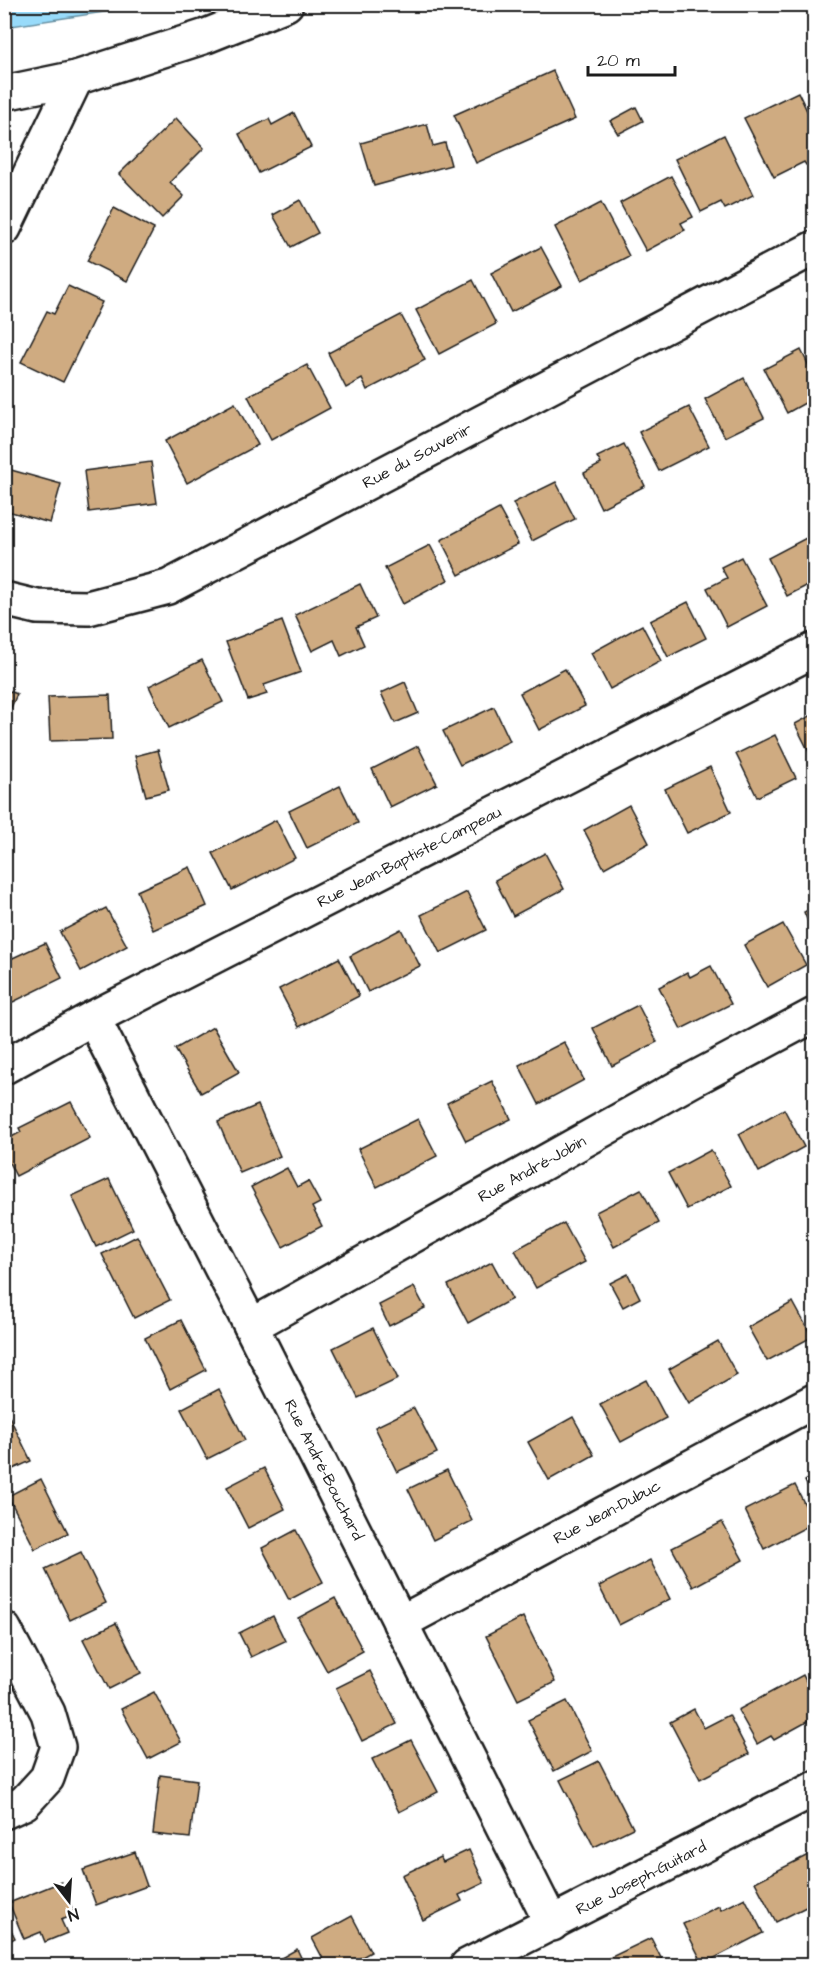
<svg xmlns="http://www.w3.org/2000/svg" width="819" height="1970" viewBox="0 0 819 1970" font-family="'Architects Daughter',sans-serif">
	<rect width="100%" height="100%" fill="#fff"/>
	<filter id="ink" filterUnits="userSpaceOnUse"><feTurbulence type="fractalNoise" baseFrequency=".0167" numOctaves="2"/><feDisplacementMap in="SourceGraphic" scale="12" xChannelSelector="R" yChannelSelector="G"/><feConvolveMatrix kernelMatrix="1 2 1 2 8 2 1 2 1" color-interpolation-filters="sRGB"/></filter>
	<g filter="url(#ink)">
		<path fill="#98dbfa" stroke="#668fa1" stroke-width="1.5" d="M5,4H150V5L5,27Z"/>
		<g fill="#cfab81" stroke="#1c1c1c" stroke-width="1.5">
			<path d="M553,71L575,119L476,163L454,115Z"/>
			<path d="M798,92L810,117L814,114V161L806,165L804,162L774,177L744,118Z"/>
			<path d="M636,107L643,121L618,134L610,121Z"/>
			<path d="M294,113L311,147L259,173L239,134L269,119L272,125Z"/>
			<path d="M176,118L204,148L170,182L184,196L162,218L119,174Z"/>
			<path d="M427,124L433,146L445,143L451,165L374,186L361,143Z"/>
			<path d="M724,135L753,195L725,209L721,202L701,212L675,159Z"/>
			<path d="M671,176L693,217L681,223L685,230L646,251L620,203Z"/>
			<path d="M300,200L318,233L291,247L273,215Z"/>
			<path d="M601,203L629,256L582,280L555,227Z"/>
			<path d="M114,208L154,229L127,281L87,261Z"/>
			<path d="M541,247L562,286L511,312L491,273Z"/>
			<path d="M473,280L496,324L439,354L416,310Z"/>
			<path d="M68,286L102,302L63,382L21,362L47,311L54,314Z"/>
			<path d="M401,315L425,360L367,390L362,379L346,388L328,353Z"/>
			<path d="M801,350L814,376V398L787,413L764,369Z"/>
			<path d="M307,365L330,408L271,440L248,396Z"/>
			<path d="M744,378L764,418L725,437L705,399Z"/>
			<path d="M235,403L258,445L187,483L165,441Z"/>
			<path d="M689,407L709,446L659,471L639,432Z"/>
			<path d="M624,444L645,486L601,508L584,473L601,464L597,457Z"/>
			<path d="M151,462L157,503L89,512L84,471Z"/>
			<path d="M4,468L61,484L50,523L4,510Z"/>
			<path d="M556,482L575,519L532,541L513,503Z"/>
			<path d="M499,509L518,544L459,575L441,540Z"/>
			<path d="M808,537L814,551V582L787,596L768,558Z"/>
			<path d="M430,545L448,580L403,604L385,568Z"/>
			<path d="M741,557L767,606L727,627L707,588L727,578L721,567Z"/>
			<path d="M360,584L376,618L356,627L364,645L341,656L334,640L312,651L295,615Z"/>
			<path d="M688,602L706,638L668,657L650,621Z"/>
			<path d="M282,621L301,672L264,685L267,694L248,700L226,642Z"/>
			<path d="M642,625L661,661L610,689L591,653Z"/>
			<path d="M202,660L223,702L169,728L149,686Z"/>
			<path d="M565,669L585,706L539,730L520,693Z"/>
			<path d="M405,682L418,713L395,723L381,693Z"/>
			<path d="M4,689L17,694L4,724Z"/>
			<path d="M110,695L112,739L50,741L48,697Z"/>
			<path d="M494,707L510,741L460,765L443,731Z"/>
			<path d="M814,714V762L795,724Z"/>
			<path d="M775,735L796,778L757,797L736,754Z"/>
			<path d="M418,746L437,784L390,807L372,769Z"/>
			<path d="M158,750L169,790L146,796L135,756Z"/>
			<path d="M710,767L731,812L687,833L665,789Z"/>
			<path d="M340,786L358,823L307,848L289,811Z"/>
			<path d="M629,805L649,843L604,868L584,830Z"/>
			<path d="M276,820L295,858L232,890L213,853Z"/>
			<path d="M545,853L564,889L513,916L495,880Z"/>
			<path d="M190,867L207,906L153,930L137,891Z"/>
			<path d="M467,892L486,930L440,953L421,915Z"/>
			<path d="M814,907V936L804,912Z"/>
			<path d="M106,908L127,946L81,971L60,932Z"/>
			<path d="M783,924L806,965L767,987L744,945Z"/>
			<path d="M401,929L420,966L368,992L350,956Z"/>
			<path d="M45,943L62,978L11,1003L4,989V962Z"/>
			<path d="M339,958L359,996L299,1027L279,989Z"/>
			<path d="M711,966L731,1004L681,1029L659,987L687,972L690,977Z"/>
			<path d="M638,1005L657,1042L612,1066L593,1028Z"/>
			<path d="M213,1027L239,1072L201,1093L175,1049Z"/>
			<path d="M564,1042L584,1080L539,1104L519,1065Z"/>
			<path d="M492,1081L511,1119L466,1141L447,1103Z"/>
			<path d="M71,1102L90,1138L16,1176L4,1153V1141L21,1132L19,1128Z"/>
			<path d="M258,1105L280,1156L240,1173L218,1122Z"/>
			<path d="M784,1109L804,1147L759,1172L739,1134Z"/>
			<path d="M418,1119L437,1156L377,1187L358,1149Z"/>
			<path d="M711,1150L731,1186L687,1209L668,1173Z"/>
			<path d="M287,1168L297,1187L308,1181L320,1203L312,1207L322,1226L283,1247L251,1187Z"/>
			<path d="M109,1179L133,1229L96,1247L72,1196Z"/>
			<path d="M641,1189L659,1223L614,1247L596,1212Z"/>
			<path d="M564,1223L585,1262L536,1288L515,1250Z"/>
			<path d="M137,1236L170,1300L134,1318L102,1254Z"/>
			<path d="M492,1262L512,1299L468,1323L448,1285Z"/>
			<path d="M628,1274L640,1298L623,1307L610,1283Z"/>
			<path d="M414,1287L425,1308L389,1326L379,1305Z"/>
			<path d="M793,1302L812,1337L767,1361L748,1327Z"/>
			<path d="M181,1320L206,1370L170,1389L145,1338Z"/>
			<path d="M373,1328L398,1379L358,1398L333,1348Z"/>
			<path d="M718,1341L737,1375L689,1403L669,1369Z"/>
			<path d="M646,1380L666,1418L621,1442L600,1404Z"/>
			<path d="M219,1389L245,1440L207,1459L181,1409Z"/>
			<path d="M414,1408L437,1453L397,1472L375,1427Z"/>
			<path d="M7,1412L31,1461L4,1473V1413Z"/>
			<path d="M573,1417L594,1455L549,1480L528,1442Z"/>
			<path d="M264,1468L285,1509L248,1528L227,1487Z"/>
			<path d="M447,1470L472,1521L433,1540L408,1489Z"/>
			<path d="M814,1476V1499L805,1481Z"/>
			<path d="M41,1479L68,1533L35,1549L8,1496Z"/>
			<path d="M795,1485L814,1523L764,1549L745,1510Z"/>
			<path d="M722,1522L743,1560L693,1587L672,1548Z"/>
			<path d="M296,1530L323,1582L289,1600L262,1548Z"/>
			<path d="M81,1552L106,1603L70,1620L45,1569Z"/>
			<path d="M650,1560L670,1599L619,1625L599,1586Z"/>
			<path d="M335,1598L363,1651L327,1671L298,1618Z"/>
			<path d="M273,1616L285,1641L251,1657L239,1633Z"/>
			<path d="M523,1617L555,1682L518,1700L486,1636Z"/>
			<path d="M116,1623L141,1673L109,1689L83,1639Z"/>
			<path d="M370,1671L397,1724L362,1741L336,1688Z"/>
			<path d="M803,1675L814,1698V1718L774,1740L771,1736L757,1744L738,1710Z"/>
			<path d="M154,1692L181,1742L148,1759L121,1709Z"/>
			<path d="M567,1701L592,1751L554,1771L528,1720Z"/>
			<path d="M694,1709L704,1728L729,1715L749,1754L700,1779L670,1722Z"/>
			<path d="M411,1740L438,1792L399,1812L372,1759Z"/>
			<path d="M599,1761L633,1828L594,1847L560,1780Z"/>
			<path d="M160,1775L197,1780L190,1838L153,1834Z"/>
			<path d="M469,1850L484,1883L459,1895L462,1901L423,1920L402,1875L440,1857L443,1862Z"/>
			<path d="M135,1852L147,1886L96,1905L83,1870Z"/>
			<path d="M808,1855L814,1868V1903L776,1922L755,1882Z"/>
			<path d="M61,1882L75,1915L61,1920L67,1933L45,1942L41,1932L24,1939L9,1903Z"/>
			<path d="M745,1898L763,1933L703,1964L683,1924L719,1906L721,1910Z"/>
			<path d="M4,1916L15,1938L4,1944Z"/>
			<path d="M352,1916L371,1952L346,1966H327L312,1938Z"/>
			<path d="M651,1938L665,1966H603L601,1962Z"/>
			<path d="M297,1949L305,1966H267Z"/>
		</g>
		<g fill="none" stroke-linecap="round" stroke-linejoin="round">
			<g stroke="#1c1c1c" stroke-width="38">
				<g id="minor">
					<path d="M4,93L76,78L206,36L286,4"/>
					<path d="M4,228L76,78"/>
					<path d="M4,599L37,607L88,608L168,587L814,248"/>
					<path d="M93,1018L251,1326L552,1924"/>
					<path d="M4,1067L93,1018L814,650"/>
					<path d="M251,1326L692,1080L814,1015"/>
					<path d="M400,1623L814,1401"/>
					<path d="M4,1629L48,1713L58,1747L47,1778L24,1803L4,1812"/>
					<path d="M467,1966L814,1789"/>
				</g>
			</g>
			<use href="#minor" stroke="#fff" stroke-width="33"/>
		</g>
	</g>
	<g text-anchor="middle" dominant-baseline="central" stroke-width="4.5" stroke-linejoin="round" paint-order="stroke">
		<g font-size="16" fill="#1c1c1c" stroke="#fff">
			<text transform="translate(417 456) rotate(-28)">Rue du Souvenir</text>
			<text transform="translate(409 857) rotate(-27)">Rue Jean-Baptiste-Campeau</text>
			<text transform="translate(532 1169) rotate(-29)">Rue André-Jobin</text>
			<text transform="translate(324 1470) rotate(63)">Rue André-Bouchard</text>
			<text transform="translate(607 1512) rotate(-28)">Rue Jean-Dubuc</text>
			<text transform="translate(641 1878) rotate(-27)">Rue Joseph-Guitard</text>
		</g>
	</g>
	<rect width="819" height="1970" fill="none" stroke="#fff" stroke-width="24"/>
	<rect x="12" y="12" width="795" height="1946" fill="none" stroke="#1c1c1c" stroke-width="2" filter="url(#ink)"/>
	<g transform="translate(69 1901) rotate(163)" stroke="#ffffff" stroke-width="4.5" paint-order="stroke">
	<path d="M0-4.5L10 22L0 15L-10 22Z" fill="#1c1c1c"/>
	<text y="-9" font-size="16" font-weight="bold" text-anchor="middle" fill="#1c1c1c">N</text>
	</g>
	<path d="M588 66v9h87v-9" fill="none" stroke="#1c1c1c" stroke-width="3"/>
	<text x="597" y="66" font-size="18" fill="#1c1c1c" stroke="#ffffff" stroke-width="4.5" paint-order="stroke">20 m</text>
</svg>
